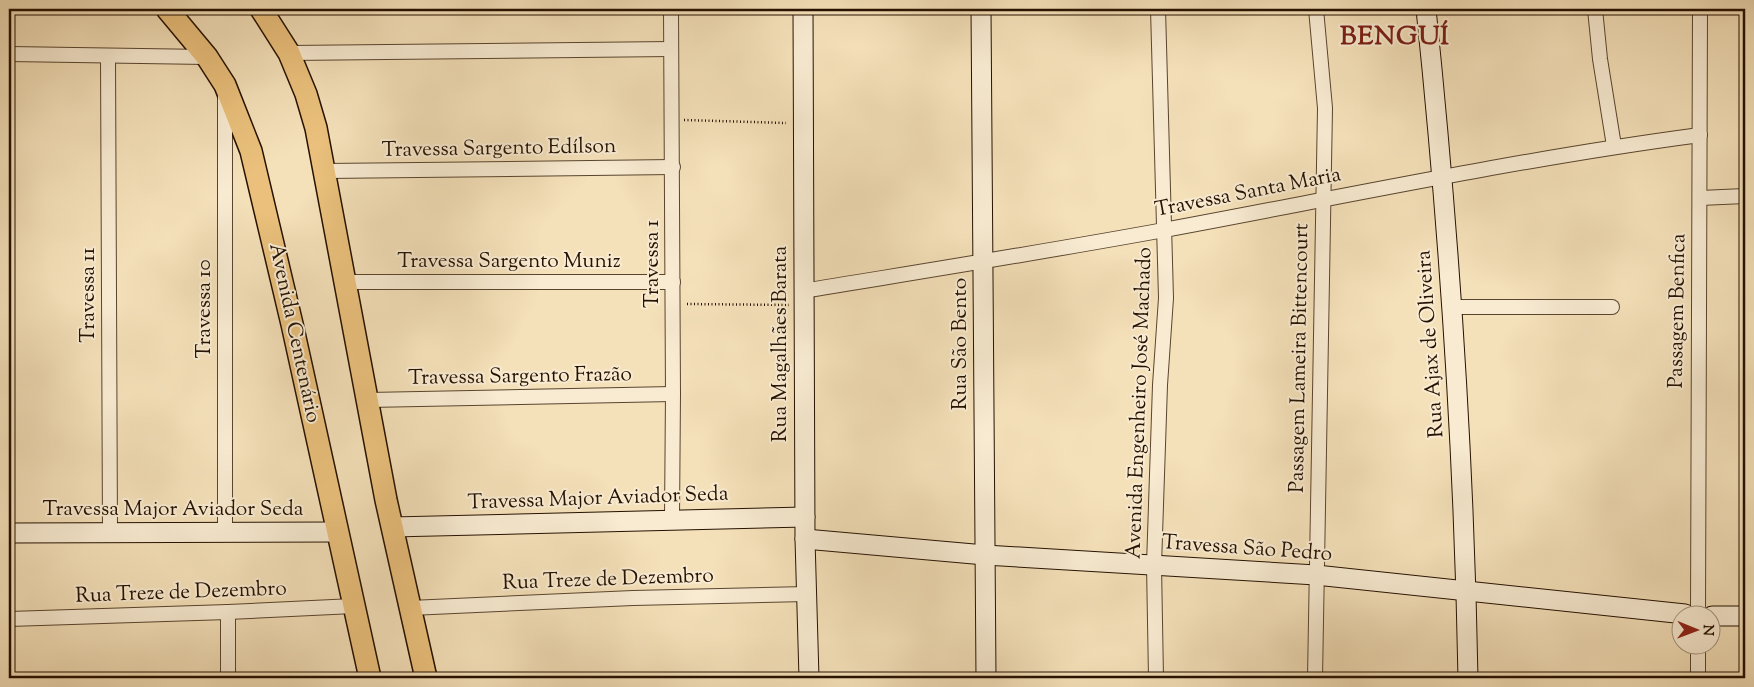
<svg xmlns="http://www.w3.org/2000/svg" width="1754" height="687" viewBox="0 0 1754 687" font-family="'Sorts Mill Goudy',serif">
	<rect width="100%" height="100%" fill="#f4e0b9"/>
	<filter id="stains"><feTurbulence type="fractalNoise" baseFrequency=".004" numOctaves="4"/><feColorMatrix values="0 0 0 0 .2 0 0 0 0 .09 0 0 0 0 .02 0 0 0 .5 -.17"/></filter>
	<radialGradient id="worn" r=".72"><stop offset=".6" stop-color="#630" stop-opacity="0"/><stop offset="1" stop-color="#630" stop-opacity=".3"/></radialGradient>
	<g fill="none" stroke-linecap="round" stroke-linejoin="round">
		<g stroke="#59452e" stroke-width="16">
			<g id="street">
				<path d="M671,9L673,394L672,518"/>
				<path d="M1595,9L1600,59L1614,146"/>
				<path d="M289,53L671,49"/>
				<path d="M9,54L207,57"/>
				<path d="M108,56L110,533"/>
				<path d="M326,171L673,167"/>
				<path d="M1700,198L1745,196"/>
				<path d="M345,282H673"/>
				<path d="M803,291C924,271 1044,252 1164,230C1342,197 1519,159 1700,135"/>
				<path d="M1452,307H1612"/>
				<path d="M368,400L673,394"/>
				<path d="M225,533V96"/>
				<path d="M410,608L633,598L807,594"/>
				<path d="M1698,614L1700,9"/>
				<path d="M9,619L228,612L354,606"/>
				<path d="M228,678V612"/>
				<path d="M1156,678L1154,565L1160,385L1166,298L1158,9"/>
				<path d="M1315,678L1325,108L1316,9"/>
				<path d="M1698,678V644"/>
			</g>
		</g>
		<g stroke="#251100" stroke-width="21">
			<g id="secondary">
				<path d="M803,9L805,539L809,678"/>
				<path d="M981,9L986,678"/>
				<path d="M1426,9C1449,231 1464,454 1468,678"/>
				<path d="M392,527L805,517"/>
				<path d="M9,533L337,532"/>
				<path d="M805,539L985,555L1316,575L1685,614"/>
				<path d="M1712,616H1745"/>
			</g>
		</g>
		<g stroke="#251100" stroke-width="24">
			<g id="primary">
				<path d="M167,9L207,57L225,85L251,151L292,324L370,678"/>
				<path d="M261,9L289,53L306,94L316,128L386,500L426,678"/>
			</g>
		</g>
		<g stroke="#251100" stroke-width="2.5" stroke-dasharray="1 2.5" stroke-linecap="butt">
			<path d="M684,120L786,123"/>
			<path d="M687,304L789,305"/>
		</g>
		<use href="#street" stroke="#f8ebd2" stroke-width="14"/>
		<use href="#secondary" stroke="#f8ebd2" stroke-width="19"/>
		<use href="#primary" stroke="#eac07c" stroke-width="21"/>
	</g>
	<g text-anchor="middle" dominant-baseline="central" stroke-width="4" stroke-linejoin="round" paint-order="stroke">
		<g font-size="21" fill="#251100" stroke="#f8ebd2">
			<text transform="translate(499 149) rotate(-1)">Travessa Sargento Edílson</text>
			<text transform="translate(1248 193) rotate(-11)">Travessa Santa Maria</text>
			<text x="509" y="262">Travessa Sargento Muniz</text>
			<text transform="translate(653 264) rotate(-90)">Travessa 1</text>
			<text transform="translate(89 295) rotate(-90)">Travessa 11</text>
			<text transform="translate(205 309) rotate(-90)">Travessa 10</text>
			<text transform="translate(1678 311) rotate(-89)">Passagem Benfica</text>
			<text transform="translate(294 333) rotate(78)">Avenida Centenário</text>
			<text transform="translate(781 344) rotate(-90)">Rua Magalhães Barata</text>
			<text transform="translate(961 344) rotate(-90)">Rua São Bento</text>
			<text transform="translate(1431 344) rotate(-94)">Rua Ajax de Oliveira</text>
			<text transform="translate(1300 358) rotate(-89)">Passagem Lameira Bittencourt</text>
			<text transform="translate(520 377) rotate(-1)">Travessa Sargento Frazão</text>
			<text transform="translate(1140 403) rotate(-88)">Avenida Engenheiro José Machado</text>
			<text transform="translate(598 499) rotate(-2)">Travessa Major Aviador Seda</text>
			<text x="173" y="510">Travessa Major Aviador Seda</text>
			<text transform="translate(1247 549) rotate(4)">Travessa São Pedro</text>
			<text transform="translate(608 580) rotate(-2)">Rua Treze de Dezembro</text>
			<text transform="translate(181 593) rotate(-2)">Rua Treze de Dezembro</text>
		</g>
		<g font-size="26" font-weight="bold" letter-spacing="1" fill="#7a1f14" stroke="#f8ebd2">
			<text x="1395" y="37">BENGUÍ</text>
		</g>
	</g>
	<rect width="1754" height="687" fill="none" stroke="#f4e0b9" stroke-width="30"/>
	<rect x="10" y="10" width="1734" height="667" fill="none" stroke="#251100" stroke-width="2.5"/>
	<rect x="15" y="15" width="1724" height="657" fill="none" stroke="#251100"/>
	<g transform="translate(1696 630) rotate(91)"><circle r="24" fill="#f8ebd2" stroke="#a4947e"/>
	<path d="M0-4L9 19L0 12L-9 19Z" fill="#8f2418"/>
	<text y="-8" font-size="14" font-weight="bold" text-anchor="middle" fill="#251100">N</text>
	</g>
	<rect width="100%" height="100%" filter="url(#stains)"/>
	<rect width="100%" height="100%" fill="url(#worn)"/>
</svg>
